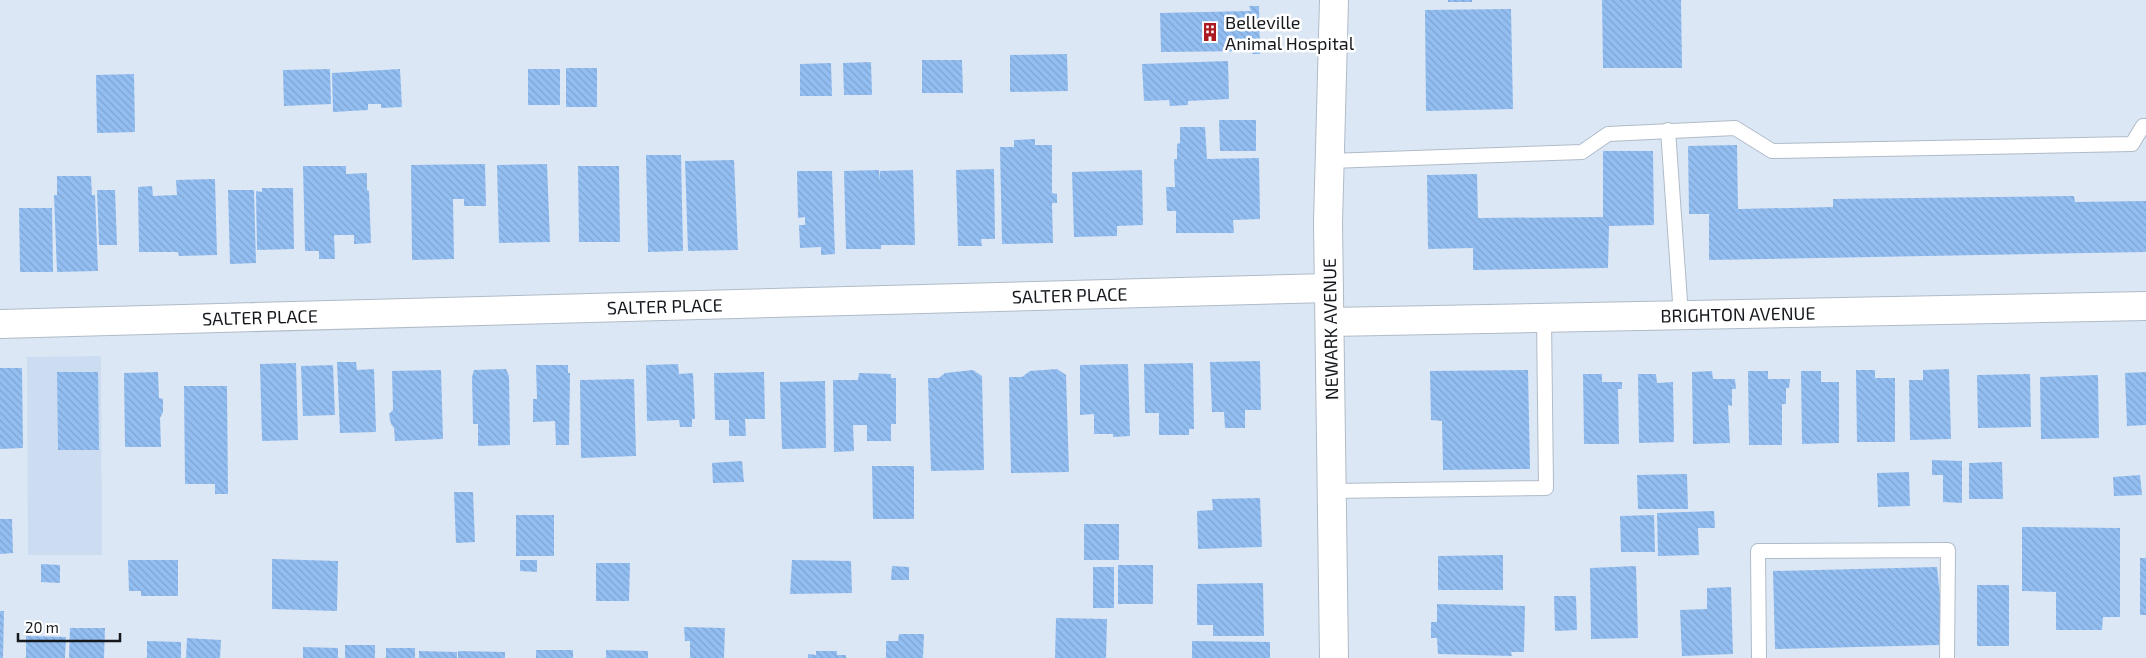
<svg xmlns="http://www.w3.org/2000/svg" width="2146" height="658" viewBox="0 0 2146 658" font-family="'Exo 2',sans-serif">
	<defs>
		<pattern id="building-back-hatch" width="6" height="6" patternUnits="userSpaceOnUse" patternTransform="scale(1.25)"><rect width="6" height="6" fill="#93bef2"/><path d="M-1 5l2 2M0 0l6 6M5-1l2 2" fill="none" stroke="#7ea3cf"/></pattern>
	</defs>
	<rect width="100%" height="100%" fill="#dce7f5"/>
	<path fill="#cdddf1" d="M101,356L102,555H28L27,357Z"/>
	<g fill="url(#building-back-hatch)">
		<rect x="1448" y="0" width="24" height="2"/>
		<path d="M1602,0H1681L1682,68H1603Z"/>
		<path d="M1249,6H1259L1260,54H1252L1254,51L1161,52L1160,13L1251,11Z"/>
		<path d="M1511,9L1513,109L1426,111L1425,10Z"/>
		<path d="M1067,54L1068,91L1010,92V55Z"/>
		<path d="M922,60H962L963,93H922Z"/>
		<path d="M1228,61L1229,99L1188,101V105L1170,106L1169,100L1144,101L1142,64Z"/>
		<path d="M871,62L872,95H844L843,63Z"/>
		<path d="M831,63L832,96H800V64Z"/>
		<rect x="566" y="68" width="31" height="39"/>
		<path d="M330,69L331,104L284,106L283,70Z"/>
		<path d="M400,69L402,107L381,108V104H368V110L333,112L332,73Z"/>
		<rect x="528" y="69" width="32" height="36"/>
		<path d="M134,74L135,132L97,133L96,75Z"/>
		<path d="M1219,120H1256V151H1220Z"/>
		<path d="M1180,127H1205L1207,159L1259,158L1260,219L1233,220L1234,233H1176V211H1167L1166,187H1175L1174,159H1177V144L1180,143Z"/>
		<path d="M1035,139V145H1052V193L1057,194V203H1052L1053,243L1002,244L1000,147H1014V140Z"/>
		<path d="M1737,145L1738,209L1833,207V199L2074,196L2075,202L2146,201V252L1709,260V214H1689L1688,146Z"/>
		<path d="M1603,151H1653L1654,225L1609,226L1608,268L1473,270V248L1428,249L1427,175L1477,174L1478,218L1603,217Z"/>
		<path d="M646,155H681L683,251L648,252Z"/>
		<path d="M734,160L738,250L688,251L685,161Z"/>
		<path d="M485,164L486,206H464V199H453L454,259L412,260L411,165Z"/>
		<path d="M547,164L550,242L499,243L497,165Z"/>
		<path d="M303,166H346V174L367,173V190L369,191L371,243L354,244V235H334L335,259H319V251H305Z"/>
		<path d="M578,166H619L620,242H579Z"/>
		<path d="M994,169L995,239H981L982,246H958L956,170Z"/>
		<path d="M879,170V181L880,171L913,170L915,245H881V249H846L844,171Z"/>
		<path d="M1142,170L1143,225L1117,226V236L1074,237L1072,172Z"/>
		<path d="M797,171H832L835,254L821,255V247L800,248L799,225H805V217L798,218Z"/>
		<path d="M57,176H91L92,195H95L98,271L57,272L54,195H57Z"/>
		<path d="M215,179L217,255L179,256L178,252H139L138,187L152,186L153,196L177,195L176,180Z"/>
		<path d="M262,188H293L294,249L257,250L256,191L262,192Z"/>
		<path d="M97,190H115L117,245H99Z"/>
		<path d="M228,190H254L256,263L230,264Z"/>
		<path d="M19,208H52L53,272H20Z"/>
		<path d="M1260,361L1261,410H1245V428H1225L1224,412H1212L1210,362Z"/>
		<path d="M337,362H356L357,370L374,369L376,432L340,433Z"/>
		<path d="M296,363L298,440L262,441L260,364Z"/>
		<path d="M1193,363L1194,429H1189V435H1159V413H1145L1144,364Z"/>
		<path d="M678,364L679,374L693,373L695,419H692V427H680L679,420L647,421L646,365Z"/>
		<path d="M1128,364L1130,436L1113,437V434H1094V414L1080,415V365Z"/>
		<path d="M333,365L335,415L303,416L301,366Z"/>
		<path d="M536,365H568V373H570L569,445H556L555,421L533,422V399H537Z"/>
		<path d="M0,368H22L23,448L0,449Z"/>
		<path d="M506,369L509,376L510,445L478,446V424H473L472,377L474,370Z"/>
		<path d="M1057,369L1066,375L1069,472L1011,473L1009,377H1022L1030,371Z"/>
		<path d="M1949,369L1951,439L1910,440L1909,380H1923V370Z"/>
		<path d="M441,370L443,439L395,441L394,428L391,424L389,414L393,410L392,371Z"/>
		<path d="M973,370L982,376L984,470L931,471L928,378H939L945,373Z"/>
		<path d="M1528,370L1530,469L1443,470L1442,421L1431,420L1430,371Z"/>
		<path d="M1856,370H1875V378H1895V442H1857Z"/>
		<path d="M1712,371L1713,379H1735L1736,389H1732V406L1728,405L1730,443L1693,444L1692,372Z"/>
		<path d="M1748,371H1768V379H1790L1789,388H1786V404H1782V445H1749Z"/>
		<path d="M1801,371H1821V382H1839V443L1802,444Z"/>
		<path d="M57,372H98L99,450H58Z"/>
		<path d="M158,372L159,398L163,399V412L160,418L161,447H125L124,373Z"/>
		<path d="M764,372L765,419H745L746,436H729V420H715L714,373Z"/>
		<path d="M2146,372V425L2127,426L2125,373Z"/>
		<path d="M859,373L891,374V378H896V424H891V441H867V425H853L854,451L834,452L833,380H858Z"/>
		<path d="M1583,374H1602V382H1622V389H1618L1619,444H1584Z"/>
		<path d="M1638,374H1656L1657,383L1673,382L1674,442L1639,443Z"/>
		<path d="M2030,374L2031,427L1978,428L1977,375Z"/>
		<path d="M2098,375L2099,438L2041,439L2040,377Z"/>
		<path d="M634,379L636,456L581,458L580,380Z"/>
		<path d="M825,381L826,448L782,449L780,382Z"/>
		<path d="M184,386H227L228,494H215V484H185Z"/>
		<path d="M1932,460L1962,461V503L1943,502V475H1932Z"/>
		<path d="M742,461L744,482L713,483L712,463Z"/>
		<path d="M2002,462L2003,499H1969V463Z"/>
		<path d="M872,466H914V519H873Z"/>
		<path d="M1909,472L1910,506L1878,507L1877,473Z"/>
		<path d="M1687,474L1688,509H1638L1637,475Z"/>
		<path d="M2140,475L2142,495L2114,496L2113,477Z"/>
		<path d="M454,492H473L475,542L456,543Z"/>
		<path d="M1260,498L1262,547L1198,549L1197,511L1213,510L1212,499Z"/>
		<path d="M1714,511L1715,528H1698L1699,555L1658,556L1657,513Z"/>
		<rect x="516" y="515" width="38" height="41"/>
		<path d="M1654,515L1655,552H1621L1620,516Z"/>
		<path d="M0,519H12L13,553L0,554Z"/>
		<rect x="1084" y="524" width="35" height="36"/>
		<path d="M2022,527L2120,528V617H2103L2102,630H2056V592L2022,591Z"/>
		<path d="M1503,555V590H1438V556Z"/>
		<rect x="2140" y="558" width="6" height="57"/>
		<path d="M272,559L338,561L337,611L272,609Z"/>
		<path d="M128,560H178V596H141V591H129Z"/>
		<path d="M520,560H537V572L520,571Z"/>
		<path d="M792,560L851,561L852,593L790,594Z"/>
		<path d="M596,563H630L629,601H596Z"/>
		<path d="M41,564L60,565V583L41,582Z"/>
		<rect x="1118" y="565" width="35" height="39"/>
		<path d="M892,566L909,567V580H891Z"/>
		<path d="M1636,566L1638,638L1591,639L1590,568Z"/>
		<rect x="1093" y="567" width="21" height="41"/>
		<path d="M1937,567L1941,606L1939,645L1775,649L1773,571Z"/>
		<path d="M1263,583L1264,636H1213V625H1197V584Z"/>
		<rect x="1977" y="585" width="32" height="61"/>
		<path d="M1731,587L1733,654L1682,656L1680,610L1707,609V588Z"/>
		<path d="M1554,596H1576L1577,630L1555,631Z"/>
		<path d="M1437,604L1525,606L1524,652H1511L1512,656L1438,654L1437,638H1431V622H1437Z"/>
		<path d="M0,611H4L3,658H0Z"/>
		<path d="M1056,618L1107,619L1106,658H1055Z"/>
		<path d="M684,627L725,628L724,658H690V641H685Z"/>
		<path d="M70,628H105L104,658H69Z"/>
		<path d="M899,634H924L923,658H886V641H898Z"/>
		<path d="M26,636L66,637L65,658H26Z"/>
		<path d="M187,638L221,640L220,658H186Z"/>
		<path d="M147,641L181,642V658H147Z"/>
		<path d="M1192,641L1270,642V658H1192Z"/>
		<rect x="345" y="645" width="30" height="13"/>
		<path d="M303,647L338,648V658H303Z"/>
		<rect x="386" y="648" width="29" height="10"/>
		<rect x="536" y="650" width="37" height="8"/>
		<path d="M606,650L648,651V658H606Z"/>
		<path d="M419,651L457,652V658H419Z"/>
		<path d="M458,651L505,652V658H458Z"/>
		<path d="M816,651H837V655H846V658H808V654L816,655Z"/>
	</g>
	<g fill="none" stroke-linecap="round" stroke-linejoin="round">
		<g stroke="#b0bbc8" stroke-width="16">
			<g id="lane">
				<path d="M1668,130L1681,316"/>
				<path d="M1330,161L1582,152L1608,134L1735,128L1772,151L2132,144L2143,126H2146"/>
				<path d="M1332,491L1546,488L1544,318"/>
				<path d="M1759,658L1758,551L1948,550L1947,658"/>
			</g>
		</g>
		<g stroke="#b0bbc8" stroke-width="30">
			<g id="street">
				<path id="s1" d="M1330,322L2146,306"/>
				<path id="s2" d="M0,324L1329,288"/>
				<path d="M1334,658L1328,223L1334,0"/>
			</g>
		</g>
		<use href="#lane" stroke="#fff" stroke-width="14"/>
		<use href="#street" stroke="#fff" stroke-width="28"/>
	</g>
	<defs>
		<g id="building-bare" transform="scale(1.5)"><path d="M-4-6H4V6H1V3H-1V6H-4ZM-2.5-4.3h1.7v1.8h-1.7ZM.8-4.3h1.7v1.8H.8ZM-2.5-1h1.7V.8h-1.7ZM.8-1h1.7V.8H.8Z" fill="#ac1921" stroke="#fff" stroke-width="2.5" paint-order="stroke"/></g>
	</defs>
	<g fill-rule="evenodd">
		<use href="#building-bare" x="1210" y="32"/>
	</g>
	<g text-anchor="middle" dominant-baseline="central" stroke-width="5" stroke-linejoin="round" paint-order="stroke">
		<g font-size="18" fill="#15191e" stroke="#fff" text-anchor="start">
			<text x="1225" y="22">Belleville<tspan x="1225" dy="21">Animal Hospital</tspan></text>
		</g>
		<g font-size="18" fill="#15191e" stroke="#fff">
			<text stroke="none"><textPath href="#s2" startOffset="1070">SALTER PLACE</textPath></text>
			<text stroke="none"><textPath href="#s2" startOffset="665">SALTER PLACE</textPath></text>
			<text stroke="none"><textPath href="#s1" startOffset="408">BRIGHTON AVENUE</textPath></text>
			<text stroke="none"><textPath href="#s2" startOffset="260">SALTER PLACE</textPath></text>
			<text transform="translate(1330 329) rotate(-91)">NEWARK AVENUE</text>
		</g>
	</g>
	<path d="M18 633v8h102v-8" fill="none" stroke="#15191e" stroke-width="2.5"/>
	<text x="25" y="633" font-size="15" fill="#15191e" stroke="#ffffff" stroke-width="4" paint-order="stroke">20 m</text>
</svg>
